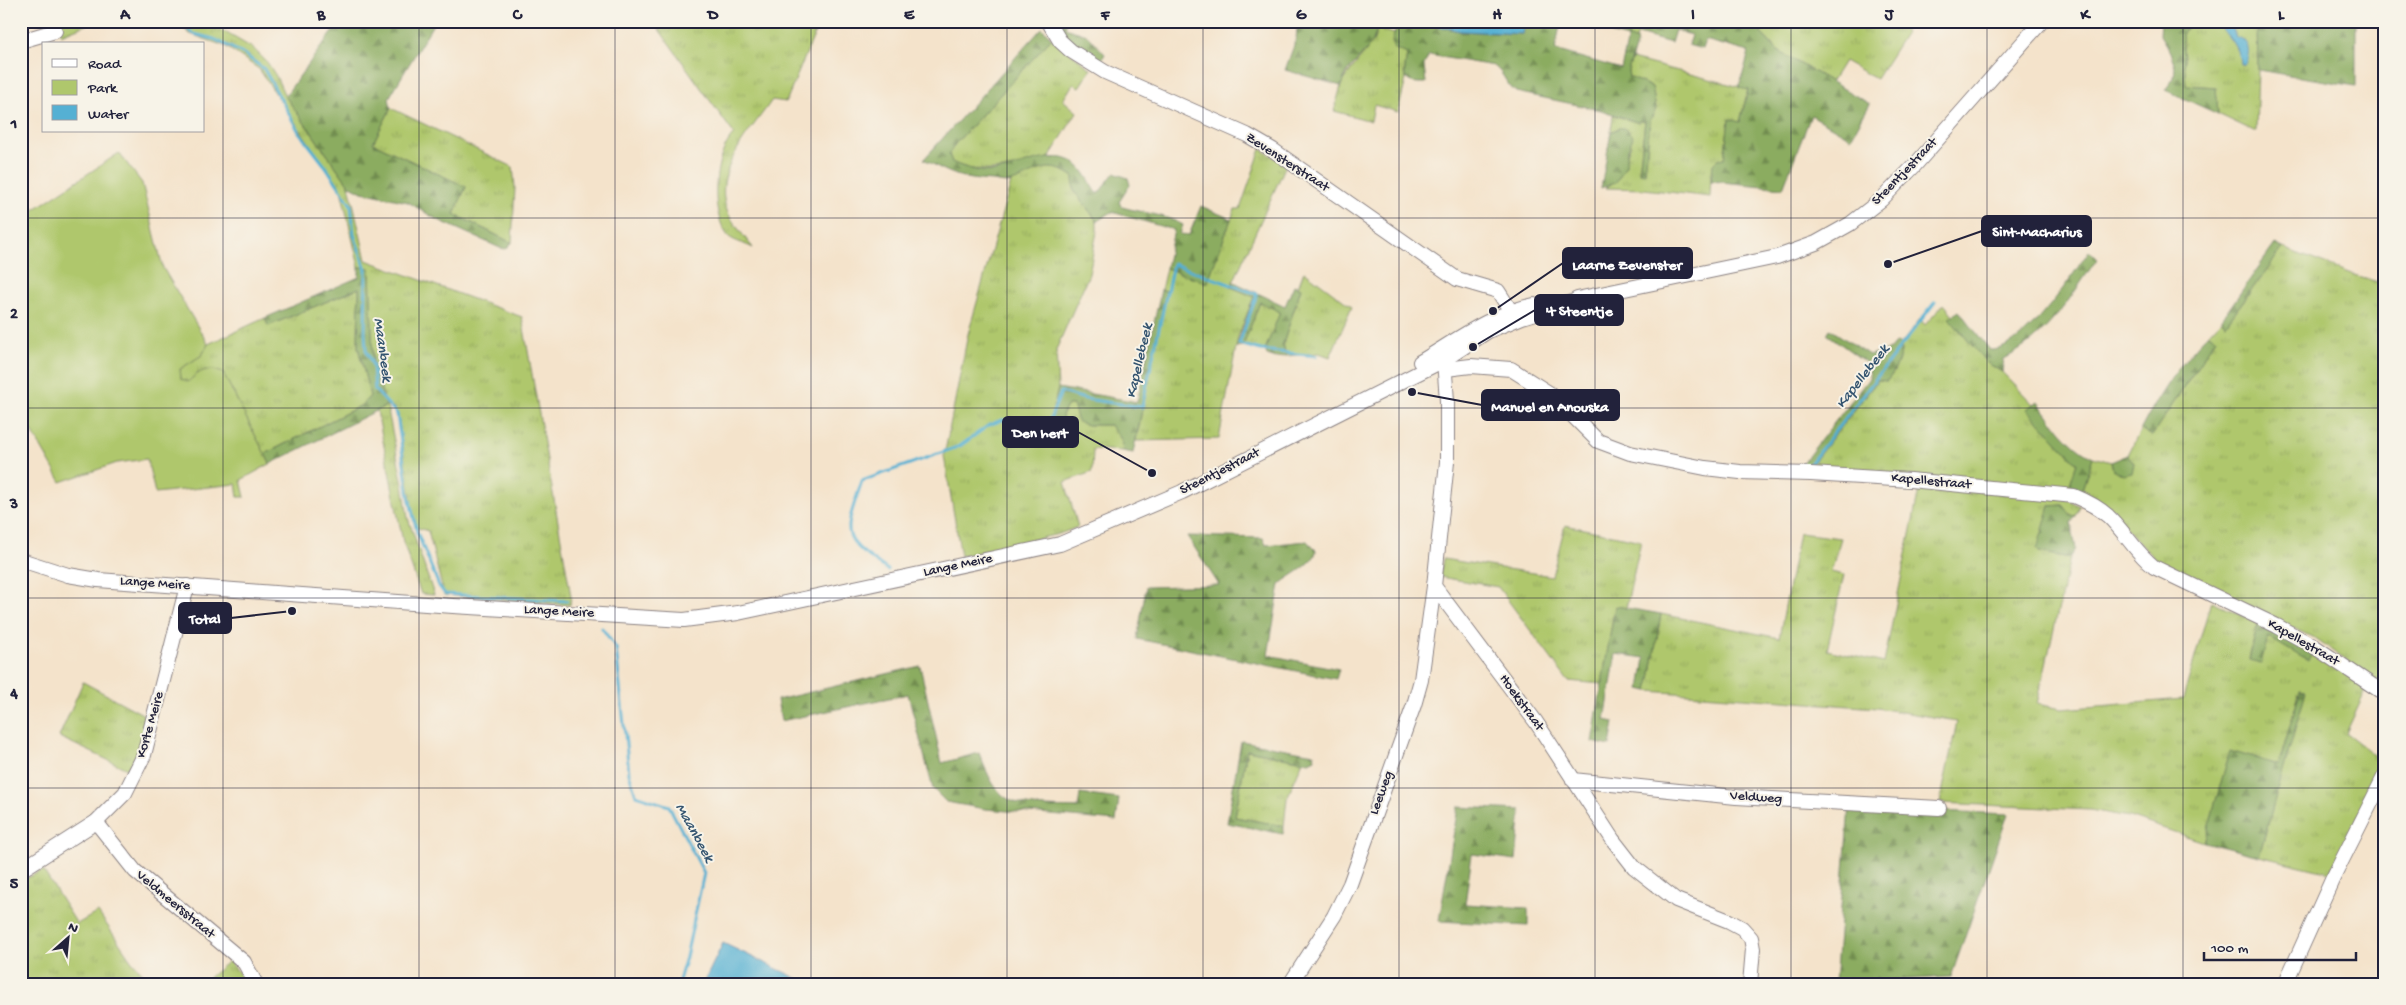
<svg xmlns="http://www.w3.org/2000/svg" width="2406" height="1005" viewBox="0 0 2406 1005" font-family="'Gochi Hand',sans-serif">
	<defs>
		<pattern id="grass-tufts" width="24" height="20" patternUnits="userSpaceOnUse" patternTransform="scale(1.25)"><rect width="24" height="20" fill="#afc76c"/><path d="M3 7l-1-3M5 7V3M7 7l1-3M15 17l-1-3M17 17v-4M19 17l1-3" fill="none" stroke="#96ab5e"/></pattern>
		<pattern id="forest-firs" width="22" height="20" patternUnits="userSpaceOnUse" patternTransform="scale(1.25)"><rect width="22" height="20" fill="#8bac60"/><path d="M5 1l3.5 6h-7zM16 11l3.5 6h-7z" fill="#718c50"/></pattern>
	</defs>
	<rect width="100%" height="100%" fill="#f7f3e8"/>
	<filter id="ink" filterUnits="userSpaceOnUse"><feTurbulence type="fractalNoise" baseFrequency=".02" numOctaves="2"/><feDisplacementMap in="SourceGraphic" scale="10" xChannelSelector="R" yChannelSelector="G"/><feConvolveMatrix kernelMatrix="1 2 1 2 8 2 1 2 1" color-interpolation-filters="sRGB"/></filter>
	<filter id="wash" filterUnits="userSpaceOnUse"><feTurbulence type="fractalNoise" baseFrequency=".0096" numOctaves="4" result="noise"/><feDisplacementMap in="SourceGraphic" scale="20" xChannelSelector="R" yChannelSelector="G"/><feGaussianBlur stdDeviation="1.12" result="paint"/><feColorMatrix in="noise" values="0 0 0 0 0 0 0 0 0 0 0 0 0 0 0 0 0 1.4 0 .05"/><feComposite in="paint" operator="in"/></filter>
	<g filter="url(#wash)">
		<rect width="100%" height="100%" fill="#f4e3cb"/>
		<g fill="url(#grass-tufts)" stroke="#687454">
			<path d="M95,21L61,35L57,22L60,21Z"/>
			<path d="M175,21H197L225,32L254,49L267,62L276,76L285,96L349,185L366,260L522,317L571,596L570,605L444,595L428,531L415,527L398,416L394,408L387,406L403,485L408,518L434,595L421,594L403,542L377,411L386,406L373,363L370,268L359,267L341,190L259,69L225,46L190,34Z"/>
			<path d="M653,21H820L786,102L772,100C751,131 710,172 728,213C734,225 745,237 753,248C746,244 733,241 728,236C709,212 713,155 734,134Z"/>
			<path d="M1630,21H1641L1636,40L1628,38Z"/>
			<path d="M1763,21H1889L1906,32L1876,79L1844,61L1831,82L1778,51L1761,33Z"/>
			<path d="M2190,21H2213C2227,34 2238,45 2241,64H2245L2230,21H2257L2258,70L2256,132L2218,114L2216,87L2186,85L2182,35Z"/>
			<path d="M1377,29L1395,34L1393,47L1407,54L1404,74L1406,79L1398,112L1374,105L1371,121L1334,111L1342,82L1374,40Z"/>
			<path d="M1052,38L1091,69L1079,87L1073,84L1063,100L1077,112L1049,158C1016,167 984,178 951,162L949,154L955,144Z"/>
			<path d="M1632,59L1748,89L1740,122L1729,120L1724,159L1711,174L1710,197L1644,189L1605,188C1629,174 1621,165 1631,145L1619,128L1611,132L1613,115L1636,122L1645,121L1639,173H1645L1650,120L1656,109L1652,87L1629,77L1628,71Z"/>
			<path d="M391,108L513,167L515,187L512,243L454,214L466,187L373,143Z"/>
			<path d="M1261,149L1286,165L1231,287L1254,296L1238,337L1219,439L1136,441L1167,291L1161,290L1166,268L1207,283L1235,209H1240Z"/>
			<path d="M1044,167L1061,169L1073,176L1074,191L1097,221V231L1089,274L1056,350L1058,388L1049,428L1068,437L1064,428L1062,414L1068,405H1074L1077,413L1088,425H1110L1121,439L1123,451L1093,449L1092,472L1065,482L1078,527L1059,534L961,556L944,456L968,334L1011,182Z"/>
			<path d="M2283,248L2354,275L2385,284V688L2314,638L2157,562L2108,508L2095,498L2081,492L2093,457L2111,462L2113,469L2134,463L2128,455L2141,429L2152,436L2216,338L2208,334L2221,320L2226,324Z"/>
			<path d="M1304,271L1352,307L1330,357L1319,353L1286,356L1283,344L1301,288L1298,287Z"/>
			<path d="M359,288L358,347L370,396L362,405L265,454L223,373H197L188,382L181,379L180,369L202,355L208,344L265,318L268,326Z"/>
			<path d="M1260,302L1281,312L1265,350L1243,346Z"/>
			<path d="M1944,304L1953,315L1950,318L1986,362L2002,372L2033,404L2028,409L2077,463L2068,490L1808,469L1878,380L1887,381L1894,372L1901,353V344L1920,319L1925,325Z"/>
			<path d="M1920,485L2067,499L2080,506L2076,516L2071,515L2063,505L2050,506L2039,552L2070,558L2037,704L2062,709L2183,699L2211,601L2258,623L2249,659L2268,637L2307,660L2313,652L2367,688L2346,733L2385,763V766L2330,873L2259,856L2305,691L2300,690L2279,765L2230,752L2204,842L2129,817L2090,810L1940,803L1957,721L1877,708L1648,691L1661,614L1779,638L1799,533L1841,538L1831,572L1844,575L1827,650L1884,663Z"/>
			<path d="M1565,525L1641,541L1626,608L1615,606L1602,684L1568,681L1498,587L1440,577L1443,559L1552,576Z"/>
			<path d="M83,682L148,717L139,752L127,769L59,737Z"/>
			<path d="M1247,750L1303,761L1287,798L1284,826L1235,817Z"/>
			<path d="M43,870L77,924L98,912L131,960L152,984H21V881Z"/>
			<path d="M229,961L249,984H201Z"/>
		</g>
		<g fill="url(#forest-firs)" stroke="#56674e">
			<path d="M340,21H435L389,98L391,108L373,143L466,187L454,214L512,243L506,249L500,248L436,219L408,202L362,192L349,185L285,96Z"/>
			<path d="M1055,21H1067L1065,28L1087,35L1105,54L1102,59L1096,62L1076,47Z"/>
			<path d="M1175,21H1215L1194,29Z"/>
			<path d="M1270,21H1346L1377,29C1372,53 1347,63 1341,86L1285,70L1296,40L1297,28L1292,24L1277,26Z"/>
			<path d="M1388,21H1414L1460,31L1522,34L1525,21H1561L1555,50L1621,69L1628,38L1564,21H1630L1628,37L1637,41L1628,71L1629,77L1652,87L1656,109L1650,120L1645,174L1639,173L1645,121L1636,122L1601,110L1516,92C1506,85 1504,73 1494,66L1429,55L1424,65L1426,83C1400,84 1404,76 1407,54L1393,48L1392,41L1396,29L1388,26Z"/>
			<path d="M1641,21H1763L1761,33L1778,51L1870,104L1851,138L1811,115L1783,188L1711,181L1713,164L1717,160L1724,159L1729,119L1740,122L1748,90L1739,88L1749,52L1705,40L1702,49L1688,45L1691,35L1675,30L1671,43L1638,34Z"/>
			<path d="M2161,21H2190L2182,35L2186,85L2216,87L2218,114L2165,90L2174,78L2175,67L2170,52L2160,35Z"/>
			<path d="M2257,21H2356V86L2258,70Z"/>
			<path d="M1042,28L1052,38L955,144L949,154L952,162C964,168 982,173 996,171C1020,168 1053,148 1075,163C1085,170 1091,185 1098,194L1114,173L1128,178L1130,185L1119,202L1122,207C1143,213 1164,214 1183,225L1180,234L1189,235L1201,206L1231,219L1207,283L1166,268L1174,230L1112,212L1097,221L1074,191L1073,176C1044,159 1039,173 1012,182C1007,184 999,182 993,181C964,180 949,174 924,159Z"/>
			<path d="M1619,128H1625L1633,137L1627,152L1626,165L1620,176L1616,182L1601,188L1611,132Z"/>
			<path d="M2275,244L2283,248L2226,324L2221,320Z"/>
			<path d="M2089,251L2097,259C2069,299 2049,336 2004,359L2002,372L1986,362L1949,318L1959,311L1990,350C2024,351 2071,277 2089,251Z"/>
			<path d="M359,267L370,268L373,363L386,406L270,464L265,454L362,405L370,396L358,347L359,288L268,326L265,318L359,277Z"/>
			<path d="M1234,282L1285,306L1294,285L1301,288L1283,344L1286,356L1276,358L1267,355L1265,350L1280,312L1260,302L1243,346L1236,347L1254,297L1231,287Z"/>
			<path d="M1161,290L1167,291L1133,453L1123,451L1121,439L1110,425H1087L1078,422L1073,405H1068L1062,414L1064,428L1068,437L1066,441L1052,438L1049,428L1058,388L1137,402Z"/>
			<path d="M1830,329L1869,355L1890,349L1895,343L1901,344C1901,358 1896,370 1887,381L1878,380L1808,469L1802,464L1870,377L1868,364L1827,334Z"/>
			<path d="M2208,334L2216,338L2152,436L2141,429C2159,394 2181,361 2208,334Z"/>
			<path d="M2037,401C2054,422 2068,445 2093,457L2081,492L2068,490L2077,463L2027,409Z"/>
			<path d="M2128,455L2134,463L2132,473L2123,475L2113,469L2111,462Z"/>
			<path d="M2063,505L2071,515L2076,516L2071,523L2076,549L2070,558L2039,552L2037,549L2050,506Z"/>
			<path d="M1187,536L1263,538L1266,545L1307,541L1316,550C1316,564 1290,575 1280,584L1268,655L1339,669L1336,679L1137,639L1146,587L1219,585Z"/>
			<path d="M1615,606L1661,614L1648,691L1640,689L1645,658L1616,654L1605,720L1614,722L1610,746L1592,742Z"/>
			<path d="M2258,623L2313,652L2308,661L2268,637L2261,663L2249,660Z"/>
			<path d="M920,666L942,763L979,753C985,767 992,788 1005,797C1021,809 1058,807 1078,808L1080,794L1119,799L1116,821L985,809L946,802L933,789L908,694L781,721L777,700Z"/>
			<path d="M2300,690L2306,691L2259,856L2204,842L2230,751L2279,765Z"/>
			<path d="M1241,741L1314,754L1315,759L1309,762L1247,750L1235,817L1284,826L1283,834L1227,823Z"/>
			<path d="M1458,807L1521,810L1516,860L1472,854L1465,904L1528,908V926L1439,921Z"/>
			<path d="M1849,807L2008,814L1951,977L1835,983Z"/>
		</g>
		<path fill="#afc76c" stroke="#687454" d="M119,153L142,183L163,268L208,344L202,355L180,369L181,379L188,382C200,370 207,367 223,373L270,464L241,480L245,497H238L236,484L155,493L147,459L117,463L61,482L21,412V218Z"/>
		<g fill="#55b0d3" stroke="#3c6987">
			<path d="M1414,21H1525L1522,34L1460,31Z"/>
			<path d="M2213,21H2230L2236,37C2250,41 2251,52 2245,64H2240C2239,46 2226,33 2213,21Z"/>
			<path d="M723,943L809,984H703Z"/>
		</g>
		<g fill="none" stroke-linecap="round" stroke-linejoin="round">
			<g stroke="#55b0d3" stroke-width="3">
				<path d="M177,21L194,34L214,39L244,54L264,69L299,132L326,167L351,205L354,235L366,269L365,333L366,350L373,366L375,390L397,414L408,492L417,532L439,586L445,594L567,601"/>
				<path d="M1809,465L1935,302"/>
				<path d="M888,570C838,536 844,535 862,481L960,446L989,425L1002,420L1048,424L1061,392L1085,399L1142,407L1173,264L1257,294L1239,344L1261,350L1316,356"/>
				<path d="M602,628L616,648L629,773L636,795L669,806L704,873L686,957L678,984"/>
			</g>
		</g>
	</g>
	<g filter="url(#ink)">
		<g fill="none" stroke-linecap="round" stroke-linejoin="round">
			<g stroke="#8b8283" stroke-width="16">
				<g id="minor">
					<path d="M1048,21L1060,41L1071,51L1105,72L1247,135L1273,150L1457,279L1498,291L1514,316"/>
					<path d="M21,41L55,31"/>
					<path d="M1577,299L1777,257L1816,243L1850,224L1881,200L1915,165L2042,21"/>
					<path d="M1444,360L1447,401V462L1434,586L1536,722L1613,840L1634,867L1676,900L1729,921L1742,928L1751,938L1753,949L1750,984"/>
					<path d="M1420,362C1457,340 1491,314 1534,305"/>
					<path d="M1446,369L1471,366L1511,369L1552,395L1598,441L1630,453L1705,468L1740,472L1811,474L1910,480L2074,496C2086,501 2098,507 2108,516C2125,532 2136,553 2154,567L2277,626L2315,647L2385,694"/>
					<path d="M21,560L68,575L98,580L453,606L684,620L738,613L1060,544L1182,492L1444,360L1488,331L1522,317L1585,298"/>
					<path d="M1573,780L1736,797L1939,808"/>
					<path d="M96,822L135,871L244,962L256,984"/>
					<path d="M21,870L96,822L125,793L144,755L187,586"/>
					<path d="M1290,984L1334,916L1350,884L1414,705L1421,680L1434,586"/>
					<path d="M2285,984L2332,880L2385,775"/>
				</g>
			</g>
			<use href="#minor" stroke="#fff" stroke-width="14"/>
		</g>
	</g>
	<path fill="none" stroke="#22223b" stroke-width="1" stroke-opacity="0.55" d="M223,21V984M419,21V984M615,21V984M811,21V984M1007,21V984M1203,21V984M1399,21V984M1595,21V984M1791,21V984M1987,21V984M2183,21V984M21,218H2385M21,408H2385M21,598H2385M21,788H2385"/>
	<g text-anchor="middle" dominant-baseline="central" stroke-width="4" stroke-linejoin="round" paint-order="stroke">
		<g font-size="14" fill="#22223b" stroke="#f7f3e8">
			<text transform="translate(1287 163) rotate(33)">Zevensterstraat</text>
			<text transform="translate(1905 172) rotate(-46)">Steentjestraat</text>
			<text transform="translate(1220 472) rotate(-27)">Steentjestraat</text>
			<text transform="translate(1931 482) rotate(5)">Kapellestraat</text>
			<text transform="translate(958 566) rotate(-12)">Lange Meire</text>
			<text transform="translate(155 584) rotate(4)">Lange Meire</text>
			<text transform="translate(559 612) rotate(3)">Lange Meire</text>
			<text transform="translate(2303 643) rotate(30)">Kapellestraat</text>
			<text transform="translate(1521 703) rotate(54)">Hoekstraat</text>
			<text transform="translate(151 725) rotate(-74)">Korte Meire</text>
			<text transform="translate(1382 793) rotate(-70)">Leeweg</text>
			<text transform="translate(1756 798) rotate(4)">Veldweg</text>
			<text transform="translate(175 905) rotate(40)">Veldmeersstraat</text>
		</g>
		<g font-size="15" font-style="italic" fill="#345470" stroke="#f7f3e8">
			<text transform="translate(382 350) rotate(82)">Maanbeek</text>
			<text transform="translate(1140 361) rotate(-77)">Kapellebeek</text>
			<text transform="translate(1863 377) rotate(-52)">Kapellebeek</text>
			<text transform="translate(694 833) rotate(61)">Maanbeek</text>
		</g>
	</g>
	<path fill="none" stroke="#22223b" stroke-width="2" d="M1888 264L1982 231M1493 311L1563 263M1473 347L1535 310M1412 392L1482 405M1152 473L1078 432M292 611L231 618"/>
	<g fill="#22223b" stroke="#f7f3e8" stroke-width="2">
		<circle cx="1888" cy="264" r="5"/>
		<circle cx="1493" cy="311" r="5"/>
		<circle cx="1473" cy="347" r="5"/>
		<circle cx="1412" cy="392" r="5"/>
		<circle cx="1152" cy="473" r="5"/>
		<circle cx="292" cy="611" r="5"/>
	</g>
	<g fill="#22223b" stroke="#22223b" stroke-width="2">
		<rect x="1982" y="216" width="109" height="30" rx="5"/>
		<rect x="1563" y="248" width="129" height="30" rx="5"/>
		<rect x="1535" y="295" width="88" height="30" rx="5"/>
		<rect x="1482" y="390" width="137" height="30" rx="5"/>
		<rect x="1003" y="417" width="75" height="30" rx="5"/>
		<rect x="179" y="603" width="52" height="30" rx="5"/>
	</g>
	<g font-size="15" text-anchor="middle" font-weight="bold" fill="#fff">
		<text x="2037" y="236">Sint-Macharius</text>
		<text x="1627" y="269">Laarne Zevenster</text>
		<text x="1579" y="315">'t Steentje</text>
		<text x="1550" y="411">Manuel en Anouska</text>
		<text x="1040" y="437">Den hert</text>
		<text x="205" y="623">Total</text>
	</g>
	<rect width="2406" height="1005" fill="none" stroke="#f7f3e8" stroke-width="55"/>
	<rect x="42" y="42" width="162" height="90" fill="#f7f3e8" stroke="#a29fa3"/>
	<rect x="52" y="59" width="25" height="8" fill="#ffffff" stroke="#a29fa3"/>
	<text x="88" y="68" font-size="15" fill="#22223b">Road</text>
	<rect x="52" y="80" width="25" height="15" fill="#afc76c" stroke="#a29fa3"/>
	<text x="88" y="92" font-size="15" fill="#22223b">Park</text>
	<rect x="52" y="105" width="25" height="15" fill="#55b0d3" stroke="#a29fa3"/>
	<text x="88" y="118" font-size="15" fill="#22223b">Water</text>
	<g transform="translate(68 938) rotate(27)" stroke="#f7f3e8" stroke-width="4" paint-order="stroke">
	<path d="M0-4L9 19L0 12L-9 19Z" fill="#22223b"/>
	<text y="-8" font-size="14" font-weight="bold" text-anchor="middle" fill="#22223b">N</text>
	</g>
	<path d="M2204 952v8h152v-8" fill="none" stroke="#22223b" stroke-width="2.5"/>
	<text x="2211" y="952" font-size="15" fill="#22223b" stroke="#f7f3e8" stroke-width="4" paint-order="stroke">100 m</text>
	<rect x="28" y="28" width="2350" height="950" fill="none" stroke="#22223b" stroke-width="2"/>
	<g font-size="16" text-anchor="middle" font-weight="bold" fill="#22223b">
		<text x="125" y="19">A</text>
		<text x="321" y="19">B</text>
		<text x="517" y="19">C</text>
		<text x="713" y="19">D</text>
		<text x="909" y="19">E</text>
		<text x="1105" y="19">F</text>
		<text x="1301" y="19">G</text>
		<text x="1497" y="19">H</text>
		<text x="1693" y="19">I</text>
		<text x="1889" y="19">J</text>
		<text x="2085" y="19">K</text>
		<text x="2281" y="19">L</text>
		<text x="14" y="128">1</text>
		<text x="14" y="318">2</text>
		<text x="14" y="508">3</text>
		<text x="14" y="698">4</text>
		<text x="14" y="888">5</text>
	</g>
</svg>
